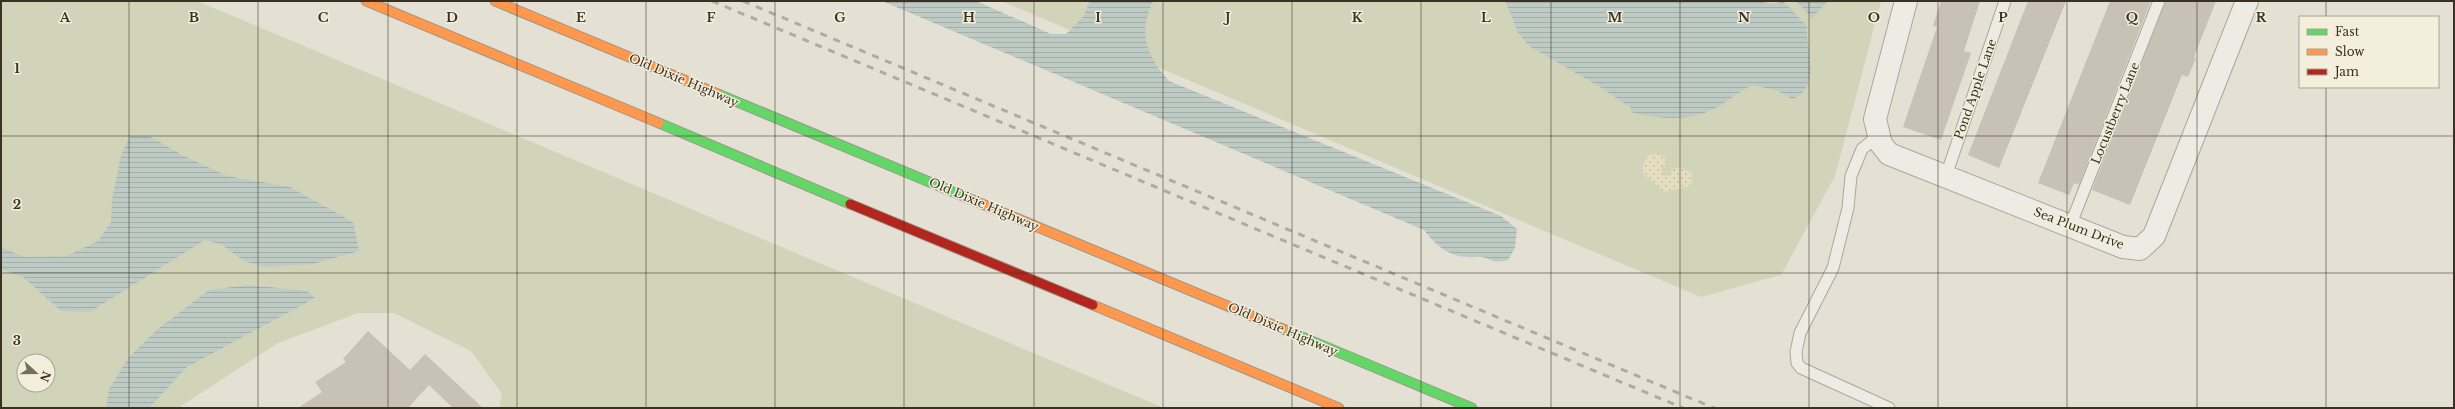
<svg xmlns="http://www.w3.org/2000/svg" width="2455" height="409" viewBox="0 0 2455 409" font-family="'Libre Baskerville',serif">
	<defs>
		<pattern id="sand-dots" width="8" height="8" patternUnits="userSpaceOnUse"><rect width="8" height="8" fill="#e4ddbf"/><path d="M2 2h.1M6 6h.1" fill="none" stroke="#c4bea4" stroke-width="1.8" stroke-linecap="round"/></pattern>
		<pattern id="water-rules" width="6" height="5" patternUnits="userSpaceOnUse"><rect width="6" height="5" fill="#bdcbc4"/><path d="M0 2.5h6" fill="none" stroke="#a3afa8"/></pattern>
	</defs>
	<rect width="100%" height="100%" fill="#e4e1d4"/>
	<g fill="#d1d4b8" fill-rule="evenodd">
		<path d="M1,1H197L1164,408H499L502,394L471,351L394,313H358L278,343L178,408H1ZM24,361H48V385H24Z"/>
		<path d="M1001,1H1881L1835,176L1781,275L1701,297Z"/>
	</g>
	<path fill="url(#sand-dots)" d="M1658,153L1665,158L1667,163L1661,168L1663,175L1667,176L1674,168H1681L1692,173V183L1687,187L1664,192L1643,174L1642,168L1647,156Z"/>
	<g fill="url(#water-rules)">
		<path d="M882,1H976L1051,34H1066L1083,17L1090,1H1153C1138,34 1146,55 1169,81L1501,216L1517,229L1515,248L1508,260C1491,264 1494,259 1481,257C1477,256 1472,258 1468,257C1449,257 1434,244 1424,230Z"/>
		<path d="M1505,1H1758L1773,4L1783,1L1807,26C1805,48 1823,89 1792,99L1778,91L1753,85C1741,90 1732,98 1721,105C1694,122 1660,120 1631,112V108L1600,87L1529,46L1518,32Z"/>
		<path d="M1796,1H1828L1812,18Z"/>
		<path d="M130,136H149L184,156L227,176L290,187L353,222L359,251L313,264L264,267L244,261L222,245L205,240L90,312L61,311L23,277L1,269V247L24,257L67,256L98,241L111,222L112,200L121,155Z"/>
		<path d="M249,285L307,291L315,298L187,367L149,408H106L109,389L129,357L158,329L209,290Z"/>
	</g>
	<g fill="#c8c1b5">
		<path d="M1941,1H1980L1964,51L1971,53L1941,140L1903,127L1937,27L1933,26Z"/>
		<path d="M2028,1H2066L1999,168L1968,155Z"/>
		<path d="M2110,1H2151L2079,185L2074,183L2069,195L2038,183Z"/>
		<path d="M2166,1H2216L2194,57L2196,58L2188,77L2182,75L2130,205L2092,190Z"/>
		<path d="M368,331L410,370L425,354L483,408H453L429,385L408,408H298L322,392L315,382L346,362L343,359Z"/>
	</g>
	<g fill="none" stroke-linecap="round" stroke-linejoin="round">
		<g stroke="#aaa69c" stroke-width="13">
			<g id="lane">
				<path d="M1879,135L1862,149L1851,176L1848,208L1833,268L1800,333L1796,352L1797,363L1801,368L1889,408"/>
				<path d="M1946,176L2005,1"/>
				<path d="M2070,226L2159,1"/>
			</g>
		</g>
		<g stroke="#aaa69c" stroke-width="24">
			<path id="street" d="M1906,1L1875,119L1881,144L1889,154L2123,247L2140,249L2154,236L2247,1"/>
		</g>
		<g stroke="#9a968c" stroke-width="11">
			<g id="fast">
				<path d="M718,94L975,201"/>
				<path d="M659,123L850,204"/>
				<path d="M1283,329L1472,408"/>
			</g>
		</g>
		<g stroke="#9a968c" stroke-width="11">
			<g id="slow">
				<path d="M366,1L659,123"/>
				<path d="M495,1L718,94"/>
				<path d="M975,201L1283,329"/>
				<path d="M1093,305L1339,408"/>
			</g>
		</g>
		<g stroke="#9a968c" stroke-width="11">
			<path id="jam" d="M850,204L1093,305"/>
		</g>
		<use href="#lane" stroke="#edebe3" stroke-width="11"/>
		<use href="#street" stroke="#edebe3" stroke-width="22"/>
		<use href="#fast" stroke="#63d668" stroke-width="9"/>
		<use href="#slow" stroke="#ff974d" stroke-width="9"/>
		<use href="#jam" stroke="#b3261e" stroke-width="9"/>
		<g stroke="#aeaba4" stroke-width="3" stroke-dasharray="7 7" stroke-linecap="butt">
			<path d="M712,1L1683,408"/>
			<path d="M743,1L1714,408"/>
		</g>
	</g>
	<path fill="none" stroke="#3a3023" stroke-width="1" stroke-opacity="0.55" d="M129,1V408M258,1V408M388,1V408M517,1V408M646,1V408M775,1V408M904,1V408M1034,1V408M1163,1V408M1292,1V408M1421,1V408M1551,1V408M1680,1V408M1809,1V408M1938,1V408M2067,1V408M2197,1V408M2326,1V17M2326,87V408M1,136H2454M1,273H2454"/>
	<g text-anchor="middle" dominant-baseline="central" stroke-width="3" stroke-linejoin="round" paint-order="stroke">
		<g font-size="12" fill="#3a3023" stroke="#f3efdc">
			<text transform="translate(684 80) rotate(23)">Old Dixie Highway</text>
			<text transform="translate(1975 89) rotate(-71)">Pond Apple Lane</text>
			<text transform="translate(2115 113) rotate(-68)">Locustberry Lane</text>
			<text transform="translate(984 204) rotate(23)">Old Dixie Highway</text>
			<text transform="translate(2079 228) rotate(21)">Sea Plum Drive</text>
			<text transform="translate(1283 329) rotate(23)">Old Dixie Highway</text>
		</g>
	</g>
	<g font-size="13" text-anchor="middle" font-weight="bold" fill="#3a3023" stroke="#f3efdc" stroke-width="3" stroke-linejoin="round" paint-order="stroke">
		<text x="65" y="22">A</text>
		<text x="194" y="22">B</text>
		<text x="323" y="22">C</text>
		<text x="452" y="22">D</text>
		<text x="581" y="22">E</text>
		<text x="711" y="22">F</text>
		<text x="840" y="22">G</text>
		<text x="969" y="22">H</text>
		<text x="1098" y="22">I</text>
		<text x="1228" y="22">J</text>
		<text x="1357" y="22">K</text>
		<text x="1486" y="22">L</text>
		<text x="1615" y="22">M</text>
		<text x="1744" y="22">N</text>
		<text x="1874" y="22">O</text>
		<text x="2003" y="22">P</text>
		<text x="2132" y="22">Q</text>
		<text x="2261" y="22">R</text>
		<text x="17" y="73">1</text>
		<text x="17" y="209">2</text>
		<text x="17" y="345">3</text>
	</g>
	<rect width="2455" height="409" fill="none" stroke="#3a3023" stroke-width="4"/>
	<rect x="2299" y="16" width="140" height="72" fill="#f3efdc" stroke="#a9a392"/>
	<rect x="2307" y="29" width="20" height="6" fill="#63d668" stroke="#a9a392"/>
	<text x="2335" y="36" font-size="12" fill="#3a3023">Fast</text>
	<rect x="2307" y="49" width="20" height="6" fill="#ff974d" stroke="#a9a392"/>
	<text x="2335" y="56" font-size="12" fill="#3a3023">Slow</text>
	<rect x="2307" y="69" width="20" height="6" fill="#b3261e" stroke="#a9a392"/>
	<text x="2335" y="76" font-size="12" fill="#3a3023">Jam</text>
	<g transform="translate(36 373) rotate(111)"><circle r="19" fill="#f3efdc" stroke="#a9a392"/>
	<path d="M0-3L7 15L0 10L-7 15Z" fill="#766e61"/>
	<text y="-6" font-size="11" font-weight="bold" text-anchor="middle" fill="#3a3023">N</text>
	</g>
</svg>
